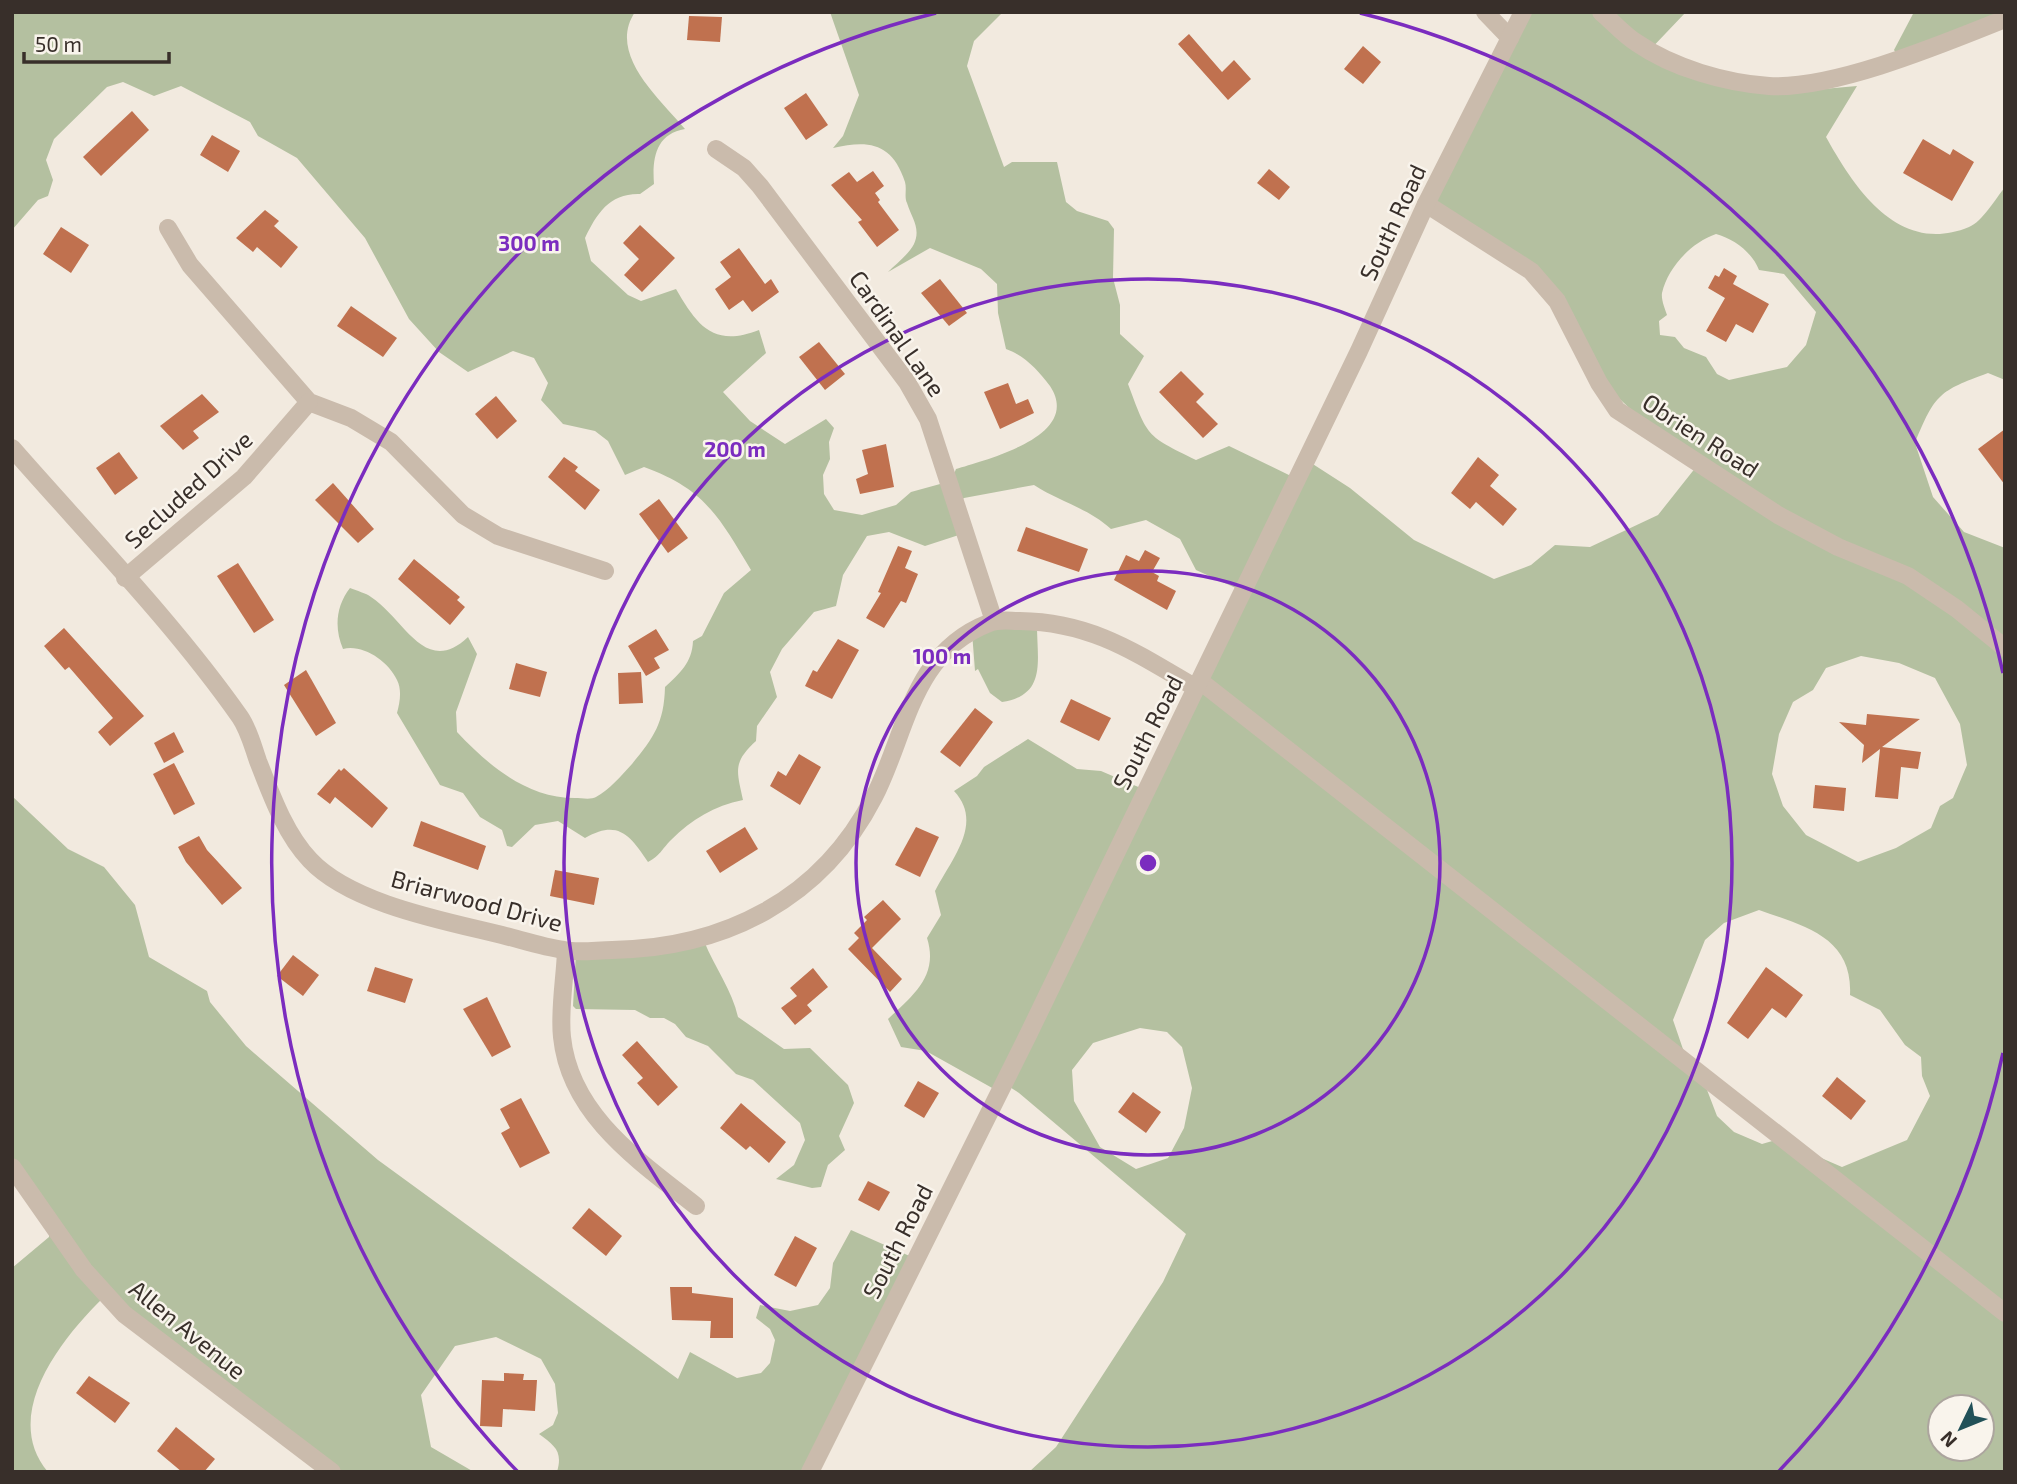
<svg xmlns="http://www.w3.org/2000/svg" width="2017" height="1484" viewBox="0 0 2017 1484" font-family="'Exo 2',sans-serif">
	<rect width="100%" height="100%" fill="#f2eadf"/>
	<g fill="#b4c0a0" fill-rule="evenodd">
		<path d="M12,12H635C607,54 659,98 685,129C656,134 652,158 654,184L640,194C610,193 597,213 585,238L591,261L628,295L641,301L676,289C697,325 713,348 759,330L766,353L723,392L750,421L785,444L826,419L834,428L829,442L830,459L823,475L824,494L834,510L862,515L896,505L911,492L951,481L956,469C987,459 1083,436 1050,386C1039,371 1024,355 1006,349L998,313L997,284L981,269L930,248L888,272C896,264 909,254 914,244C921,228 912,219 907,203C904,197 907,189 905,182C892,142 868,140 833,148L843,136L859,95L830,12H1003L974,41L967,66L1004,167L1012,162H1057L1066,202L1077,211L1108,221L1114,229L1113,278L1120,305V334L1144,356L1128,384C1148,437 1145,435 1196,460L1229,446L1293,477L1305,459L1350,488L1414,540L1494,579L1531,565L1555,545L1590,547L1658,515L1700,462L1655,432L1609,389L1563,297L1425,207L1522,12H1686L1645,55L1777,93L1857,86L1826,137C1855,189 1899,256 1969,227C1982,222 1996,198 2005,187V380L1988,373C1939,391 1935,394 1915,443L1933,497L1964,532L2005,548V1472H1029L1056,1447L1163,1282L1186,1234L1019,1093L1005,1084L994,1089L926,1051L901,1047L888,1019C913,995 939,976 927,938L941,915L935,891C952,858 984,823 954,791L977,776L984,767L1028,739L1077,769L1101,771L1143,789L1238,589L1196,570L1180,539L1146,520L1111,529C1088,508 1060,502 1034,485L964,498L960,501L965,533L925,546L889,532L867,536L843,575L836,606L814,612L782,649L770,672L777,697L757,726L756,741C732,763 737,771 743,800C714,806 692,819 671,840C661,850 661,855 648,862C630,835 618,819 585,838L558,821L535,825L512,847L507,846L502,830L480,817L463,793L440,785L397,713C400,702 402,690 397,680C388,661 363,644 343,649C334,628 336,606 350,588C357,591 366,593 371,597C404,618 425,678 468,637L477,654L456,712L457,732C489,766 527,798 575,798C581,798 591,800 596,797C609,790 622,775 632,764C654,737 664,723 665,687C680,673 692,663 693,641L702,636L724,593L751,570C719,517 705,489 644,467L625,475L608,441L595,431L563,424L541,400L548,383L534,358L513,351L468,372L439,352L409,319L365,238L297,158L258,136L250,122L181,86L154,96L123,82L107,87L54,139L46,160L53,180L48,196L38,200L12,230ZM1716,234C1734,239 1752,252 1759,270L1784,274L1816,312L1806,345L1787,367L1729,380L1717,374L1706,357L1684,348L1675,337L1660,335L1659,321L1667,315C1665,309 1661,300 1662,293C1668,267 1692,242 1716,234ZM1861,656L1899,663L1935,678L1960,724L1967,765L1953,798L1940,806L1931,828L1896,848L1858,862L1806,835L1783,806L1772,774L1779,734L1793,702L1813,690L1826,668ZM1759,910C1804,926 1853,937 1850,995L1880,1010L1905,1045L1921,1057L1922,1076L1930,1096L1907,1140L1842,1167L1812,1154L1789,1136L1762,1144L1734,1132L1717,1116L1704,1082L1685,1055L1673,1020L1705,940L1724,923ZM1140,1028L1167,1032L1182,1047L1192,1088L1184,1128L1168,1158L1136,1169L1100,1147L1074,1101L1072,1070L1093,1043ZM1940,1407H1982V1449H1940Z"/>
		<path d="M1914,12H2005L1900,59L1894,50Z"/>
		<path d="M1037,625C1037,661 1047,695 1002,702L990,693L978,669L975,671L972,632Z"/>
		<path d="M12,796L68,849L104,867L135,905L149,957L207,991L210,1002L246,1046L378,1160L678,1379L690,1352L737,1378L761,1373L770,1363L775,1340L770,1329L756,1318L760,1305L790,1311L818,1305L830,1288L833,1263L851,1230L914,1258L808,1472H557C563,1451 555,1446 539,1434L553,1425L558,1413L555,1384L541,1359L496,1337L455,1346L421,1395L431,1447L474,1472H327L103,1298C62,1338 0,1415 48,1472H12V1268L49,1237V1230L12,1174Z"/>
		<path d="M704,941C715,968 732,990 738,1017L784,1049L810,1048L848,1085L854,1103L839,1136L845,1150L828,1165L821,1187L812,1188L776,1179L794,1165L805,1140L800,1123L753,1080L736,1074L708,1046L686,1037L675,1024L664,1018H650L635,1010L576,1009L573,1006L576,952Z"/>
	</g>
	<g fill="#c0714f">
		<path d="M689,16L722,17L720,42L687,40Z"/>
		<path d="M1189,34L1222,72L1234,60L1251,79L1228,100L1178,44Z"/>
		<path d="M1363,46L1381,62L1363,84L1344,69Z"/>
		<path d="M806,93L828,125L806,140L784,108Z"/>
		<path d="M132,111L149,130L101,176L83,157Z"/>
		<path d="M212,135L240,151L228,172L200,155Z"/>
		<path d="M1923,139L1950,155L1953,149L1974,162L1952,201L1903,173Z"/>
		<path d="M1269,169L1290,187L1279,200L1257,183Z"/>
		<path d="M873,171L884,186L875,193L880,200L878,202L899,230L877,247L858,222L862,220L831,185L849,172L857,182Z"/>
		<path d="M265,210L279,221L274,226L298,247L281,268L257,247L253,252L236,238Z"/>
		<path d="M640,225L675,258L642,292L624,275L639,259L623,243Z"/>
		<path d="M61,227L89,245L71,273L43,254Z"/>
		<path d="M739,248L765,284L771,279L779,292L752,312L743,300L729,310L715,289L731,277L720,262Z"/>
		<path d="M1724,268L1737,276L1733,284L1769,304L1753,333L1736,324L1726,342L1706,331L1725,298L1708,288L1715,275L1719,277Z"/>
		<path d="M940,279L967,313L949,326L921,293Z"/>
		<path d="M351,306L397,338L383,357L337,326Z"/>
		<path d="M819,342L845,374L825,390L799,357Z"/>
		<path d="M1181,371L1204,394L1196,402L1218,424L1203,438L1159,392Z"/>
		<path d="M1008,383L1016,404L1028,399L1034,413L1000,429L984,392Z"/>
		<path d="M202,394L219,412L193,431L199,438L183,450L160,426Z"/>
		<path d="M496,396L517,421L497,439L475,414Z"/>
		<path d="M2005,429V485L1978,449Z"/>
		<path d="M886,444L894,487L860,494L856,479L868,474L862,450Z"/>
		<path d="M119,452L138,478L115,495L96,468Z"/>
		<path d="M564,457L578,467L575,471L600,490L585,510L548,477Z"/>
		<path d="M1478,457L1499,475L1490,486L1517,509L1503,526L1476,502L1470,509L1451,493Z"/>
		<path d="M333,483L374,529L358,543L315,500Z"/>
		<path d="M659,499L688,538L668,553L639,514Z"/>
		<path d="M1026,527L1088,549L1079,572L1017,551Z"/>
		<path d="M898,546L912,551L905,568L918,574L906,603L901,601L884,628L866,618L881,593L878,592Z"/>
		<path d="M1145,550L1160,558L1152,572L1159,576L1157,581L1176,591L1167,610L1114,580L1126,555L1139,561Z"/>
		<path d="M414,559L460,597L457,600L465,607L450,625L398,579Z"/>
		<path d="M238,563L274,620L254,633L217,576Z"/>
		<path d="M64,628L144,716L110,746L98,732L113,718L69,667L65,670L44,646Z"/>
		<path d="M656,629L669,650L654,658L660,668L646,676L628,646Z"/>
		<path d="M838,639L859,650L832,699L805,686L813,670L817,672Z"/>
		<path d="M516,663L547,672L540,697L509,689Z"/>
		<path d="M306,670L336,723L316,736L284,685Z"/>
		<path d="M641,672L643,703L619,704L618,673Z"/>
		<path d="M1071,699L1111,718L1099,741L1060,722Z"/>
		<path d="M975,708L993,722L960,767L940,752Z"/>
		<path d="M1867,714L1920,719L1882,747L1921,752L1918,769L1901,767L1898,799L1875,797L1880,749L1862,763L1864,745L1839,722L1866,725Z"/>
		<path d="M174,732L184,752L164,763L154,743Z"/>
		<path d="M799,754L821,767L800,805L770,786L778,771L786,776Z"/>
		<path d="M174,763L195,804L174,815L153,774Z"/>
		<path d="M344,768L388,808L372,828L335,797L330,804L317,794L339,769L341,771Z"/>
		<path d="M1815,785L1846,788L1844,811L1813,808Z"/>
		<path d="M421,821L486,846L478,870L413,846Z"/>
		<path d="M745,827L758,849L720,873L706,851Z"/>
		<path d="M916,827L939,837L920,877L895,865Z"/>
		<path d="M199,836L207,850L242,888L222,905L186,862L178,847Z"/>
		<path d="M555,870L599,878L594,905L550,896Z"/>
		<path d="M883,900L901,919L872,948L902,979L890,992L848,949L859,938L854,933L867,920L864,917Z"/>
		<path d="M293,955L319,975L303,996L277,976Z"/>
		<path d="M375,967L413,979L405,1003L367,991Z"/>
		<path d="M1766,967L1803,995L1786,1018L1772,1008L1748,1039L1727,1023Z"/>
		<path d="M813,968L828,987L807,1005L812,1011L795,1025L781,1008L797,996L790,988Z"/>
		<path d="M487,997L511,1047L492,1057L463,1009Z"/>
		<path d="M637,1041L678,1087L658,1106L637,1083L643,1078L622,1055Z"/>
		<path d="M1837,1077L1866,1101L1851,1120L1822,1096Z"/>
		<path d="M918,1081L939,1093L924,1118L904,1106Z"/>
		<path d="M1133,1092L1161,1112L1146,1133L1118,1112Z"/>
		<path d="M521,1098L550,1153L520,1168L501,1133L510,1128L500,1109Z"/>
		<path d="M741,1103L786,1142L769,1163L750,1146L746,1150L720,1128Z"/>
		<path d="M868,1181L890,1192L879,1211L858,1200Z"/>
		<path d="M589,1208L622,1236L606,1256L572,1228Z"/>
		<path d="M795,1236L817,1248L796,1287L774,1275Z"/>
		<path d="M670,1287H692V1293L733,1298V1338H710L711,1321L672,1320Z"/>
		<path d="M504,1373L524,1374L523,1380H537L535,1411L503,1409L502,1427L480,1426L482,1380L504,1381Z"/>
		<path d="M89,1376L130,1403L115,1423L76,1393Z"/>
		<path d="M176,1427L215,1459L204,1472H182L157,1451Z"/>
	</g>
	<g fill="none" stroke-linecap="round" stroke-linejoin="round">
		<g stroke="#cabbac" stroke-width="18">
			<path d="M1485,12L1510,38"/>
			<path d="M1601,12C1613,22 1624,35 1637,43C1673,68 1726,83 1769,86C1833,90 1945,43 2005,19"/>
			<path d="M716,149L744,168L760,186L907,382L928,419L994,621"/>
			<path d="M1426,204L1531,271L1557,301L1599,383L1617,410L1778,515L1838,547L1908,576L1957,609L2005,648"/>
			<path d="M168,228L190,265L309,402L351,418L391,442L463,515L498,536L605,571"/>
			<path d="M12,448C88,535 174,623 240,717C249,730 253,747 258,761C271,794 285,834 310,860C351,904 445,921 502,935C522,940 543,947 564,950C579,953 597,950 612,950C724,948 821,900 874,797C907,733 911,653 989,623C999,619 1009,621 1020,621C1092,622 1136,653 1196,688"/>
			<path d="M125,578L244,477L309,402"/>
			<path d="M1200,681L2005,1313"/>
			<path d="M566,951C565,979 559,1010 562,1037C570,1115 639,1161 696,1206"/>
			<path d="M12,1167L84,1270L124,1314L332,1472"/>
			<path d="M810,1472L1029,1033L1359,351L1426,204L1523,12"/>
		</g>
	</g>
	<g fill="none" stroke="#7b2cbf" stroke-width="3.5">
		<circle cx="1148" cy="863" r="292"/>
		<circle cx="1148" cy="863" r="584"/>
		<path d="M2003 1053A876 876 0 0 1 1778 1472M518 1472A876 876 0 0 1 936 13M1360 13A876 876 0 0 1 2003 673"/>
	</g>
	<g text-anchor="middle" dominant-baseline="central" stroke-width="5" stroke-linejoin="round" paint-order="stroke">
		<g font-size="24" fill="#382f2a" stroke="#f9f4ec">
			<text transform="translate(1392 222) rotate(-65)">South Road</text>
			<text transform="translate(898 333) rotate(55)">Cardinal Lane</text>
			<text transform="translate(1701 435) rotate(33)">Obrien Road</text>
			<text transform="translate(188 489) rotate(-42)">Secluded Drive</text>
			<text transform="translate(1147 732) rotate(-63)">South Road</text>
			<text transform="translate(477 900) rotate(15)">Briarwood Drive</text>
			<text transform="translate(897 1241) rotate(-63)">South Road</text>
			<text transform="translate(188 1329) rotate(39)">Allen Avenue</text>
		</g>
	</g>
	<circle cx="1148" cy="863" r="10" fill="#7b2cbf" stroke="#f9f4ec" stroke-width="3.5"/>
	<g font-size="21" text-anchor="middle" font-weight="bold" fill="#7b2cbf" stroke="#f9f4ec" stroke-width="5" stroke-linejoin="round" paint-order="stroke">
		<text x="529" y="251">300 m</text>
		<text x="735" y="457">200 m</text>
		<text x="942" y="664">100 m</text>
	</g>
	<rect width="2017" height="1484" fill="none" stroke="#382f2a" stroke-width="28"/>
	<g transform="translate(1961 1428) rotate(227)"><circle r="33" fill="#f9f4ec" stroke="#aca59e" stroke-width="2"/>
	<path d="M0-5L12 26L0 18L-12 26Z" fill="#225158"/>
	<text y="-10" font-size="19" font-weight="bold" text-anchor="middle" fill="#382f2a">N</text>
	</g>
	<path d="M24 52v10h145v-10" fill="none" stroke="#382f2a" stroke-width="3.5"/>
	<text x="35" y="52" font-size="21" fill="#382f2a" stroke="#f9f4ec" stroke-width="5" paint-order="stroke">50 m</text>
</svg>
